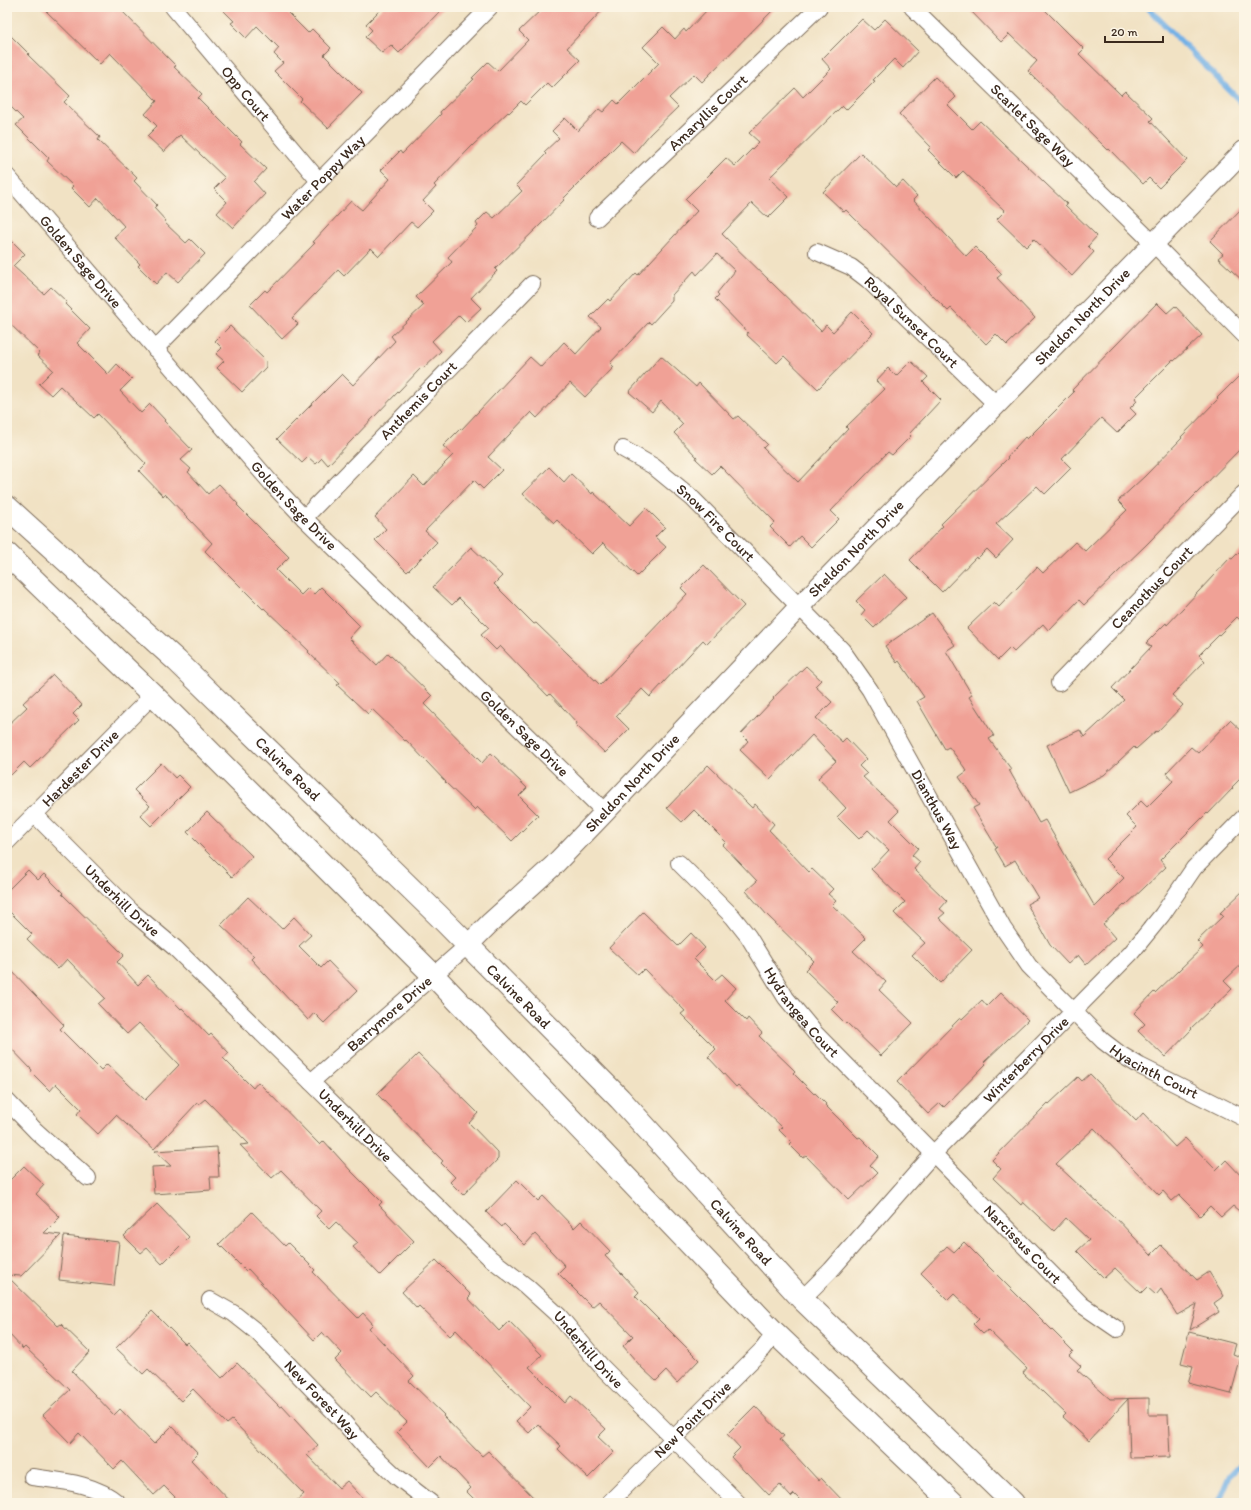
<svg xmlns="http://www.w3.org/2000/svg" width="1251" height="1510" viewBox="0 0 1251 1510" font-family="Itim,sans-serif">
	<rect width="100%" height="100%" fill="#fcf5e5"/>
	<filter id="ink" filterUnits="userSpaceOnUse"><feTurbulence type="fractalNoise" baseFrequency=".025" numOctaves="2"/><feDisplacementMap in="SourceGraphic" scale="8" xChannelSelector="R" yChannelSelector="G"/><feConvolveMatrix kernelMatrix="1 2 1 2 8 2 1 2 1" color-interpolation-filters="sRGB"/></filter>
	<filter id="wash" filterUnits="userSpaceOnUse"><feTurbulence type="fractalNoise" baseFrequency=".012" numOctaves="4" result="noise"/><feDisplacementMap in="SourceGraphic" scale="16" xChannelSelector="R" yChannelSelector="G"/><feGaussianBlur stdDeviation="0.9" result="paint"/><feColorMatrix in="noise" values="0 0 0 0 0 0 0 0 0 0 0 0 0 0 0 0 0 1.4 0 .05"/><feComposite in="paint" operator="in"/></filter>
	<g filter="url(#wash)">
		<rect width="100%" height="100%" fill="#f1e2c4"/>
		<g fill="none" stroke-linecap="round" stroke-linejoin="round">
			<g stroke="#73b1e6" stroke-width="6">
				<path d="M1147,7L1244,105"/>
				<path d="M1218,1503L1230,1475L1244,1461"/>
			</g>
		</g>
		<g id="blocks">
			<g fill="#f0a196">
				<path d="M42,7H118L176,66L174,67L202,94L198,98L242,142L240,144L266,169L254,182L265,194L233,228L217,213L227,202L214,189L225,178L180,135L164,152L147,136L157,126L145,114L157,101L110,53L100,64Z"/>
				<path d="M220,7H282L308,33L312,29L331,48L324,55L362,93L328,128L300,101L302,99L274,71L283,63L274,54L279,48L257,26L246,38L231,23L234,21Z"/>
				<path d="M383,7H444L399,53L391,45L382,53L365,37L372,30L366,24Z"/>
				<path d="M544,7H605L567,48L580,60L552,88L547,83L525,105L521,101L509,113L508,112L472,146L434,185L436,187L423,201L433,211L417,227L411,222L379,256L371,248L344,276L338,270L292,318L298,324L282,339L250,305L265,290L267,292L315,243L313,242L351,201L362,210L390,179L381,170L400,151L402,154L441,114L440,112L474,79L472,78L488,62L498,71L528,40L519,31Z"/>
				<path d="M710,7H776L702,82L694,74L669,98L678,107L650,134L634,153L621,141L563,199L564,200L541,224L495,269L497,271L471,298L481,308L466,322L459,315L432,341L441,351L422,369L421,368L328,465L322,458L316,464L308,457L302,463L277,439L342,374L353,385L395,341L391,336L424,305L416,297L452,262L448,257L478,226L476,223L487,212L494,218L522,191L516,185L546,154L544,152L559,138L552,131L565,118L578,131L599,109L603,112L614,100L618,104L659,63L643,47L663,27L675,39L684,29L686,32Z"/>
				<path d="M967,7H1042L1084,49L1079,54L1121,95L1125,91L1153,118L1150,121L1187,160L1159,188L1149,178L1143,184L1109,149L1108,150L1028,71L1037,61L1009,34L1001,42Z"/>
				<path d="M862,19L874,30L885,19L918,51L903,68L894,59L873,80L875,81L846,110L842,106L769,178L789,197L768,218L752,203L722,234L821,331L826,325L833,332L852,312L873,333L818,389L784,356L777,363L747,335L748,333L715,299L719,295L717,293L735,271L717,254L697,275L694,271L672,295V301L651,324L649,322L610,363L614,367L585,397L570,383L537,418L531,412L488,457L502,470L483,489L474,480L425,531L437,542L407,572L375,540L386,529L375,517L414,476L424,486L445,464H444L453,455L443,446L460,429L461,430L530,357L541,367L564,342L576,354L601,327L590,317L608,299L610,301L636,273L638,275L697,211L685,199L726,158L735,166L759,142L749,133L795,88L803,97L831,69L822,59Z"/>
				<path d="M7,32L29,54L28,55L70,96L64,102L100,137L98,140L137,178L134,181L157,205L154,208L166,221L164,222L186,243L190,239L205,254L178,282L167,272L156,284L138,266L140,264L114,237L125,227L98,198L90,207L71,188L73,186L47,161L49,158L16,125L23,119L7,103Z"/>
				<path d="M935,77L956,97L948,105L972,129L980,121L1067,204L1065,205L1097,236L1088,246L1094,252L1072,276L1034,239L1026,247L997,219L1005,211L963,171L956,178L928,150L931,147L899,114Z"/>
				<path d="M861,153L896,187L903,181L917,196L913,200L966,256L975,247L1002,274L997,278L1035,318L1007,345L996,334L986,344L951,308L948,311L846,210L844,212L823,192Z"/>
				<path d="M1244,206V282L1218,258L1223,254L1210,241Z"/>
				<path d="M7,236L25,254L13,266L44,294L51,287L67,302L65,304L90,329L77,343L108,374L117,364L132,379L120,391L141,413L150,404L165,420L164,421L192,450L181,460L191,469L188,472L208,494L219,484L238,504L237,505L289,557L276,570L301,595L308,588L314,594L321,587L360,626L349,638L377,665L388,653L432,696L424,704L482,763L491,753L527,788L519,796L538,815L512,841L477,807L474,810L445,782H446L406,740L405,741L372,709L368,714L337,685L340,683L308,652L309,651L264,608L263,609L205,551L212,543L165,494L163,496L139,471L146,464L98,414L94,418L60,386L51,395L39,384L53,370L37,355L40,353L7,321Z"/>
				<path d="M1157,303L1167,313L1175,306L1202,335L1174,361L1173,360L1135,398L1137,401L1130,408L1136,414L1117,433L1101,418L1062,459L1071,468L1045,494L1037,486L996,524L1013,540L996,558L987,549L977,559L976,557L942,592L910,560L943,526L941,524L1008,458L1007,457L1025,437L1027,439L1074,392L1072,390Z"/>
				<path d="M230,326L266,361V367L242,392L217,368L224,361L216,354L222,348L215,341Z"/>
				<path d="M661,356L696,387L699,383L734,419L738,416L767,444L763,448L798,482L848,429L846,427L885,389L876,381L888,368L896,376L911,361L928,377L923,382L941,400L909,434L911,436L892,455L888,452L831,511L839,519L811,547L800,536L790,547L770,527L775,522L720,466L712,474L696,459L697,457L674,433L683,424L661,401L652,412L629,392Z"/>
				<path d="M1244,371V445L1147,544L1084,605L1079,600L1049,631L1043,624L1014,652L1010,648L998,660L967,628L994,602L999,607L1037,567L1043,573L1075,542L1085,551L1127,510L1118,501L1145,476L1182,438L1181,437L1218,399L1217,398Z"/>
				<path d="M549,467L564,482L571,474L592,494L593,492L629,526L646,508L665,527L655,537L666,547L637,576L603,543L592,554L557,520L554,523L523,494Z"/>
				<path d="M471,547L502,576L494,584L534,624L536,623L600,685L687,594L681,588L704,565L744,606L707,644L703,640L650,697L642,689L616,716L629,729L605,753L576,725L577,723L550,694L548,696L500,646L496,650L481,635L489,628L459,598L452,605L433,587Z"/>
				<path d="M1244,547V624L1237,617L1199,655L1205,661L1172,695L1183,705L1157,732L1156,731L1136,749L1134,747L1104,775L1069,792L1047,745L1080,730L1084,737L1124,700L1112,688L1151,647L1146,643L1166,623L1167,625L1230,558L1232,559Z"/>
				<path d="M884,574L906,597L874,628L861,615L865,610L856,601Z"/>
				<path d="M932,613L955,645L946,651L972,695L969,697L994,736L989,739L1011,769L1009,770L1039,823L1045,820L1095,907L1124,878L1105,859L1137,827L1126,816L1141,801L1147,807L1173,781L1166,773L1191,747L1198,753L1230,720L1244,733V775L1232,787L1233,788L1208,814L1207,813L1160,860L1166,867L1125,906L1124,905L1103,924L1115,938L1086,965L1078,955L1068,964L1050,945L1027,904L1038,898L1015,860L1005,866L995,849L997,848L973,808L979,805L959,777L967,771L949,747L945,749L917,701L924,697L899,661L897,663L885,646Z"/>
				<path d="M806,666L821,680L815,686L832,702L816,718L842,742L846,738L866,759L859,766L867,774L863,777L899,811L890,820L918,848L912,855L920,862L914,869L947,901L940,909L945,913L939,918L972,950L940,983L912,955L925,943L894,913L905,902L871,869L889,850L868,830L859,839L837,817L846,808L818,778L836,761L812,735L770,779L740,750L748,741L741,734L774,699L773,698Z"/>
				<path d="M53,675L82,705L73,714L79,720L30,768L24,762L7,779V726L27,707L23,703Z"/>
				<path d="M161,763L175,778L178,775L190,787L151,826L140,815L150,806L134,790Z"/>
				<path d="M708,765L752,808L755,804L774,824L769,830L809,872L812,869L833,889L828,894L836,901L832,905L866,938L853,951L886,982L879,990L913,1023L881,1056L847,1023L846,1024L831,1009L838,1002L805,970L814,961L767,915L746,891L757,881L723,845L726,842L694,810L682,822L667,808Z"/>
				<path d="M207,812L252,856L232,877L187,832Z"/>
				<path d="M28,870L38,880L44,874L63,893L62,894L124,955L117,962L138,985L148,975L181,1009L182,1008L209,1036L211,1034L229,1053L223,1058L253,1088L258,1082L320,1145L324,1141L350,1170L382,1202L379,1205L414,1241L380,1275L353,1247L358,1243L336,1222L329,1229L316,1216L321,1211L281,1170L272,1178L240,1145L249,1144L205,1099L199,1104L197,1103L154,1149L116,1115L98,1134L77,1114L81,1109L56,1084L50,1091L31,1072L32,1070L7,1044V966L64,1025L60,1029L101,1070L107,1064L145,1100L179,1065L139,1023L127,1034L98,1004L105,998L67,959L58,969L27,939L32,934L7,909V891Z"/>
				<path d="M1244,890V962L1224,981L1232,989L1191,1028L1192,1029L1165,1057L1138,1031L1145,1024L1134,1013L1154,992L1155,993L1203,947L1197,941L1223,916L1220,913Z"/>
				<path d="M248,897L282,929L294,917L311,935L299,946L321,968L328,961L357,991L324,1023L314,1013L308,1020L251,959L254,956L221,925Z"/>
				<path d="M643,912L678,946L691,933L705,948L694,959L715,980L722,974L736,988L725,1000L746,1021L748,1018L762,1033L759,1036L795,1071L793,1073L814,1094L815,1093L826,1104L825,1105L858,1138L860,1137L879,1156L870,1166L877,1173L849,1200L806,1156L803,1158L789,1144L791,1142L779,1130L782,1127L738,1085L736,1087L708,1057L716,1049L681,1014L685,1011L644,969L638,975L609,948Z"/>
				<path d="M1001,992L1028,1020L984,1062L986,1064L944,1107L940,1103L928,1114L897,1082L960,1018L962,1019L982,1000L987,1006Z"/>
				<path d="M418,1054L478,1113L469,1123L498,1153V1159L463,1195L450,1182L455,1177L441,1163L443,1161L377,1094Z"/>
				<path d="M1090,1074L1136,1121L1143,1113L1175,1147L1185,1138L1216,1170L1226,1160L1244,1179V1215L1233,1206L1221,1217L1210,1206L1200,1216L1179,1195L1172,1201L1163,1191L1159,1195L1094,1128L1056,1164L1113,1217L1114,1216L1151,1255L1161,1245L1197,1280L1209,1272L1224,1296L1214,1303L1219,1312L1190,1330L1197,1304L1177,1315L1161,1289L1156,1295L1147,1287L1141,1293L1115,1268L1104,1278L1077,1251L1089,1240L1066,1218L1054,1231L1023,1202L1021,1205L993,1178L1001,1169L992,1160L1048,1103L1049,1104L1078,1077L1082,1081Z"/>
				<path d="M217,1147L219,1177H210L211,1190L154,1194L152,1167L171,1166L155,1151Z"/>
				<path d="M24,1166L44,1185L36,1194L60,1217L44,1233L61,1235L21,1276L7,1275V1183Z"/>
				<path d="M517,1180L538,1201L543,1196L574,1228L581,1221L610,1251L605,1256L639,1292L635,1296L699,1360L677,1383L666,1371L656,1381L642,1368L623,1346L633,1336L599,1301L592,1307L558,1273L565,1266L535,1234L525,1245L504,1224L502,1227L486,1212Z"/>
				<path d="M157,1204L189,1237L162,1264L147,1248L141,1253L124,1236Z"/>
				<path d="M252,1212L285,1246L288,1243L315,1270L313,1272L358,1318L363,1313L373,1324L369,1328L414,1376L409,1381L444,1415L443,1416L482,1456L488,1451L539,1503H478L467,1492L471,1488L441,1456L430,1467L397,1432L407,1422L376,1392L371,1397L335,1360L342,1353L322,1332L314,1340L248,1269L246,1271L219,1244Z"/>
				<path d="M64,1236L119,1242L114,1286L59,1280Z"/>
				<path d="M964,1242L1073,1351L1069,1355L1081,1366L1077,1370L1110,1399L1149,1398V1415H1168L1170,1457L1130,1458L1128,1399L1089,1441L1063,1417L1066,1414L1023,1373L1027,1368L988,1330L983,1334L973,1324L979,1318L954,1294L948,1300L921,1273L947,1246L954,1252Z"/>
				<path d="M436,1260L471,1295L468,1298L499,1331L509,1321L542,1355L529,1367L565,1403L571,1396L606,1429L598,1437L614,1452L588,1478L558,1449L561,1446L538,1424L529,1433L516,1421L530,1407L456,1330L450,1336L419,1306L417,1308L402,1292Z"/>
				<path d="M7,1276L58,1326L61,1324L90,1352L72,1371L114,1415L120,1409L154,1444L172,1426L198,1453L191,1460L232,1503H181L164,1486L154,1495L122,1461L114,1469L79,1433L70,1443L43,1415L70,1390L25,1347L23,1349L7,1332Z"/>
				<path d="M152,1311L185,1344L187,1342L222,1378L237,1363L280,1407L282,1406L318,1445L307,1455L339,1488L347,1481L367,1503H294L304,1494L232,1420L227,1424L193,1389L181,1401L148,1369L143,1374L116,1348Z"/>
				<path d="M1189,1332L1236,1344L1233,1354L1241,1357L1231,1394L1188,1383L1193,1366L1181,1363Z"/>
				<path d="M755,1406L784,1436L780,1439L819,1481L821,1478L845,1503H803L794,1494L791,1497L780,1485L769,1495L747,1472L746,1473L731,1457L740,1448L727,1434Z"/>
			</g>
		</g>
	</g>
	<g filter="url(#ink)">
		<use href="#blocks" fill-opacity="0" stroke="#7b6a58" stroke-width="1"/>
		<g fill="none" stroke-linecap="round" stroke-linejoin="round">
			<g stroke="#7b6a58" stroke-width="18">
				<g id="minor">
					<path id="s1" d="M173,7L319,181"/>
					<path id="s2" d="M912,7L1154,244L1244,335"/>
					<path id="s3" d="M7,176L272,484L304,518L605,812"/>
					<path id="s4" d="M597,218L819,7"/>
					<path id="s5" d="M817,252L851,267L868,280L997,405"/>
					<path id="s6" d="M155,349L490,7"/>
					<path id="s7" d="M623,449L653,466L692,498L842,650L870,690L1003,928L1029,966L1103,1041L1120,1054L1140,1066L1244,1118"/>
					<path id="s8" d="M304,518L532,284"/>
					<path id="s9" d="M1059,683L1244,493"/>
					<path id="s10" d="M35,815L131,911L175,948L451,1220L490,1258L526,1286L559,1316L601,1366L738,1503"/>
					<path id="s11" d="M7,842L153,695"/>
					<path id="s12" d="M679,863L733,917L748,936L786,998L815,1033L1082,1305L1117,1329"/>
					<path id="s13" d="M311,1082L468,945"/>
					<path d="M7,1101L36,1131L88,1178"/>
					<path id="s14" d="M802,1299L831,1270L933,1154L1131,953L1162,915L1194,868L1244,817"/>
					<path id="s15" d="M210,1300L233,1313L257,1332L339,1417L366,1448L396,1476L431,1503"/>
					<path d="M32,1477C61,1481 95,1483 118,1503"/>
					<path id="s16" d="M609,1503L763,1349L775,1333"/>
				</g>
			</g>
			<g stroke="#7b6a58" stroke-width="22">
				<g id="tertiary">
					<path id="s17" d="M468,945L489,924L553,866L605,812L799,607L1244,151"/>
				</g>
			</g>
			<g stroke="#7b6a58" stroke-width="24">
				<g id="secondary">
					<path id="s18" d="M7,507L177,661L438,915L620,1099L802,1299L1013,1503"/>
					<path d="M7,554L153,695L434,976L775,1333L953,1503"/>
				</g>
			</g>
			<use href="#minor" stroke="#fff" stroke-width="16"/>
			<use href="#tertiary" stroke="#fff" stroke-width="20"/>
			<use href="#secondary" stroke="#fff" stroke-width="22"/>
		</g>
	</g>
	<g text-anchor="middle" dominant-baseline="central" stroke-width="3" stroke-linejoin="round" paint-order="stroke">
		<g font-size="15" fill="#3b2a1e" stroke="#fcf5e5">
			<text stroke="none"><textPath href="#s1" startOffset="113">Opp Court</textPath></text>
			<text stroke="none"><textPath href="#s4" startOffset="153">Amaryllis Court</textPath></text>
			<text stroke="none"><textPath href="#s2" startOffset="169">Scarlet Sage Way</textPath></text>
			<text stroke="none"><textPath href="#s6" startOffset="240">Water Poppy Way</textPath></text>
			<text stroke="none"><textPath href="#s3" startOffset="113">Golden Sage Drive</textPath></text>
			<text stroke="none"><textPath href="#s17" startOffset="879">Sheldon North Drive</textPath></text>
			<text stroke="none"><textPath href="#s5" startOffset="119">Royal Sunset Court</textPath></text>
			<text stroke="none"><textPath href="#s8" startOffset="164">Anthemis Court</textPath></text>
			<text stroke="none"><textPath href="#s3" startOffset="437">Golden Sage Drive</textPath></text>
			<text stroke="none"><textPath href="#s7" startOffset="119">Snow Fire Court</textPath></text>
			<text stroke="none"><textPath href="#s17" startOffset="555">Sheldon North Drive</textPath></text>
			<text stroke="none"><textPath href="#s9" startOffset="133">Ceanothus Court</textPath></text>
			<text stroke="none"><textPath href="#s3" startOffset="761">Golden Sage Drive</textPath></text>
			<text stroke="none"><textPath href="#s11" startOffset="104">Hardester Drive</textPath></text>
			<text stroke="none"><textPath href="#s18" startOffset="384">Calvine Road</textPath></text>
			<text stroke="none"><textPath href="#s17" startOffset="231">Sheldon North Drive</textPath></text>
			<text stroke="none"><textPath href="#s7" startOffset="484">Dianthus Way</textPath></text>
			<text stroke="none"><textPath href="#s10" startOffset="122">Underhill Drive</textPath></text>
			<text stroke="none"><textPath href="#s18" startOffset="708">Calvine Road</textPath></text>
			<text stroke="none"><textPath href="#s12" startOffset="194">Hydrangea Court</textPath></text>
			<text stroke="none"><textPath href="#s13" startOffset="104">Barrymore Drive</textPath></text>
			<text stroke="none"><textPath href="#s14" startOffset="328">Winterberry Drive</textPath></text>
			<text stroke="none"><textPath href="#s7" startOffset="831">Hyacinth Court</textPath></text>
			<text stroke="none"><textPath href="#s10" startOffset="446">Underhill Drive</textPath></text>
			<text stroke="none"><textPath href="#s18" startOffset="1032">Calvine Road</textPath></text>
			<text stroke="none"><textPath href="#s12" startOffset="515">Narcissus Court</textPath></text>
			<text stroke="none"><textPath href="#s10" startOffset="770">Underhill Drive</textPath></text>
			<text stroke="none"><textPath href="#s15" startOffset="151">New Forest Way</textPath></text>
			<text stroke="none"><textPath href="#s16" startOffset="118">New Point Drive</textPath></text>
		</g>
	</g>
	<rect width="1251" height="1510" fill="none" stroke="#fcf5e5" stroke-width="24"/>
	<path d="M1105 36v6h58v-6" fill="none" stroke="#3b2a1e" stroke-width="2"/>
	<text x="1111" y="36" font-size="12" fill="#3b2a1e" stroke="#fcf5e5" stroke-width="3" paint-order="stroke">20 m</text>
</svg>
